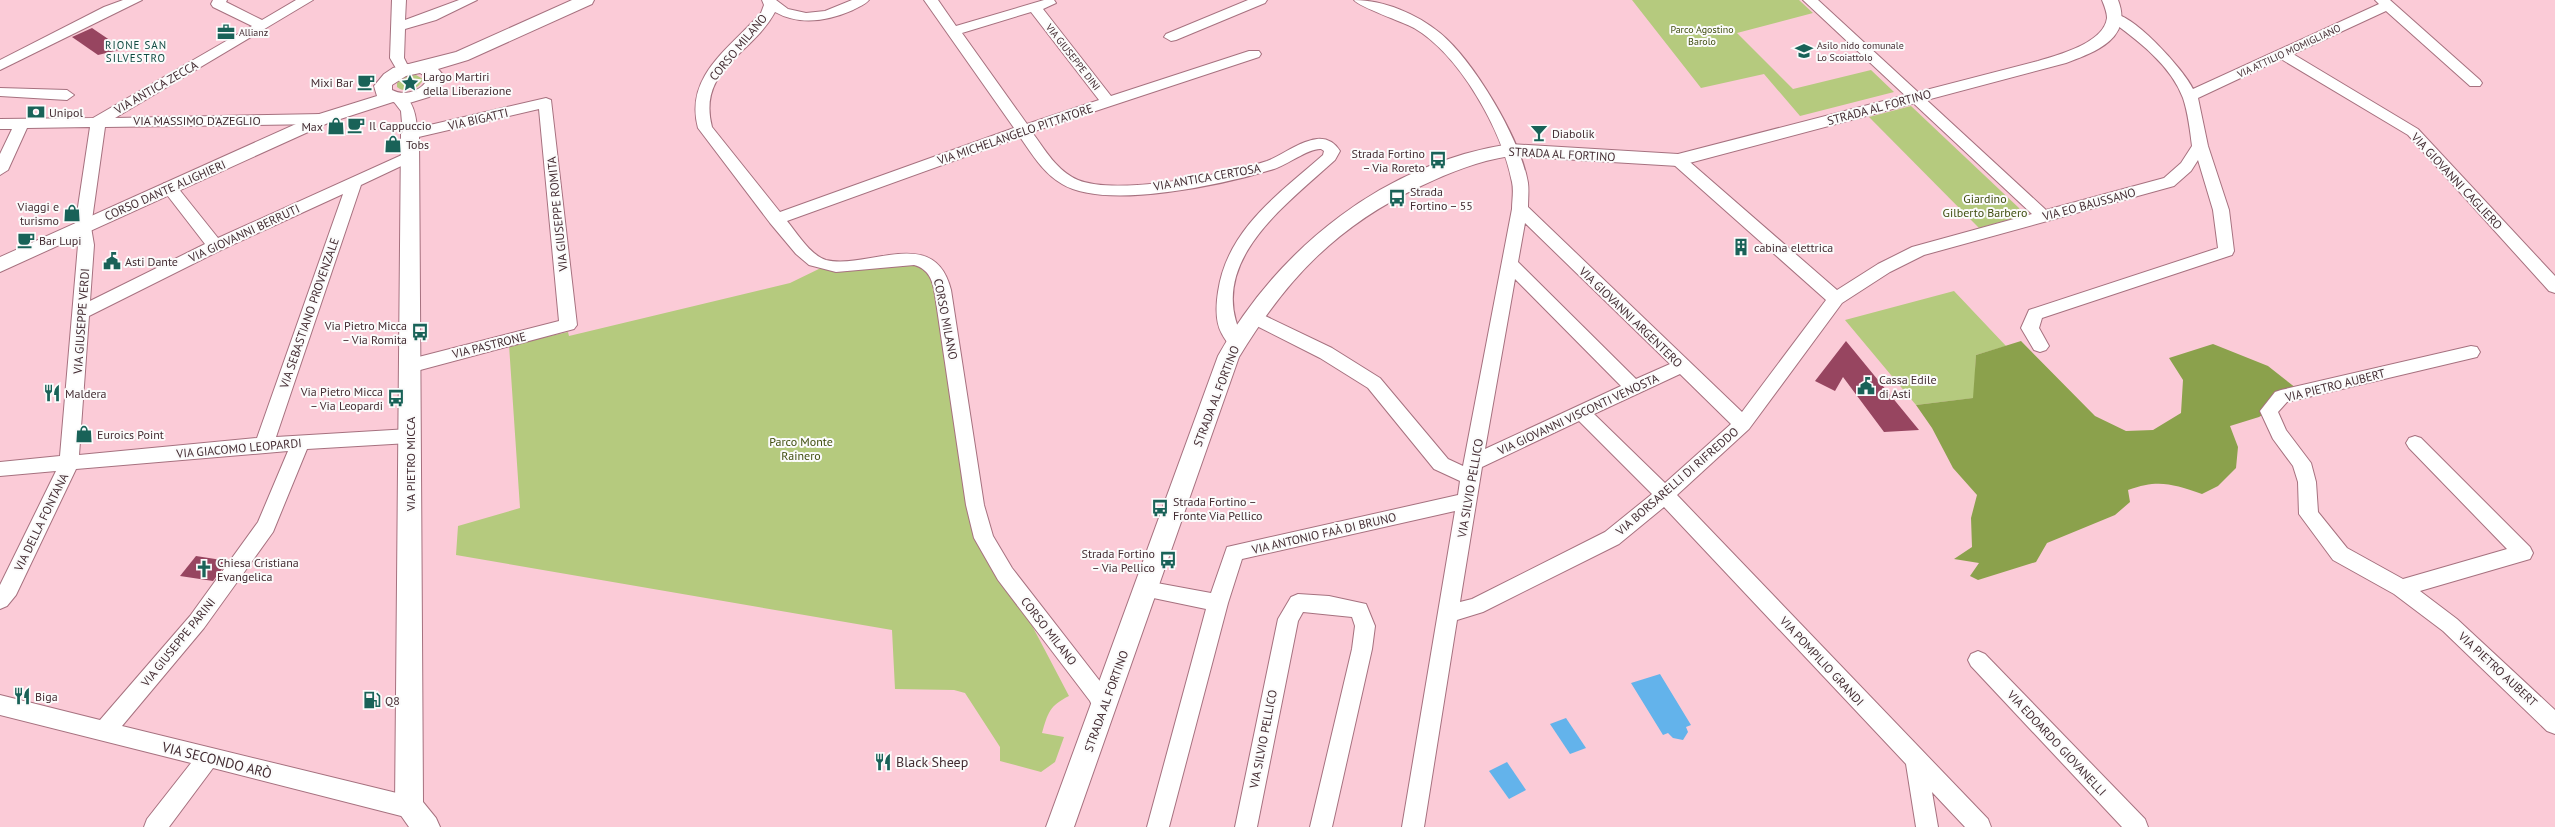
<svg xmlns="http://www.w3.org/2000/svg" width="2555" height="827" viewBox="0 0 2555 827" font-family="'PT Sans',sans-serif">
	<rect width="100%" height="100%" fill="#fbcbd7"/>
	<g fill="#b5ca7e">
		<path d="M1632,0H1799L1813,13L1737,33L1793,89L1871,70L1894,92L1800,116L1764,74L1701,88Z"/>
		<path d="M416,75L423,79C420,89 405,94 397,87V83L407,76Z"/>
		<path d="M1911,106L2019,208L2022,216L1979,228L1869,117Z"/>
		<path d="M906,259L931,266L975,505L1005,574L1069,696C1049,706 1048,713 1042,733L1064,737L1055,762L1041,772L1000,761V747L965,693L954,690L895,689L892,630L456,555L458,526L520,508L509,345L568,332L569,336L790,283L825,266Z"/>
		<path d="M1954,291L2006,346L1976,355L1974,398L1916,405L1845,320Z"/>
	</g>
	<path fill="#8ba14c" d="M2021,341L2095,416L2126,431L2153,430L2181,413L2183,380L2169,358L2213,344L2268,366L2301,392L2259,417L2230,426L2238,447L2236,468L2218,486L2202,494C2172,484 2159,479 2128,490L2130,502L2115,515L2047,543L2036,562L1978,580L1970,576L1979,563L1954,559L1972,547L1971,518L1977,495L1953,468L1932,428L1916,405L1973,398L1976,355Z"/>
	<g fill="#63b3eb">
		<path d="M1660,674L1691,725L1686,727L1688,732L1683,740L1673,738L1668,733L1663,735L1631,683Z"/>
		<path d="M1566,718L1586,748L1570,754L1550,724Z"/>
		<path d="M1507,762L1526,790L1509,799L1489,771Z"/>
	</g>
	<g fill="#974560">
		<path d="M92,28L123,49L98,55L72,37Z"/>
		<path d="M1846,341L1919,430L1884,432L1843,377L1835,391L1815,381Z"/>
		<path d="M196,556L228,561L213,581L180,576Z"/>
	</g>
	<g fill="none" stroke-linecap="round" stroke-linejoin="round">
		<g stroke="#a6717f" stroke-width="2">
			<g id="street">
				<path d="M123,0H142L0,70V60L104,7Z"/>
				<path d="M213,0H227L226,2L262,20L296,0H313L115,118L322,114L329,119L322,124L105,127L91,227L94,245L90,301L205,244L164,191L161,187L164,183H174L218,238L404,154H414L417,157L414,160L361,185L276,437L409,429L415,431L418,436L415,441L409,443L307,449L273,532L204,628L122,726L409,796L417,800L420,807L417,814L409,818L213,768L169,827H144L147,819L191,763L0,715V695L100,720L190,616L258,522L288,451L76,469L16,595L7,606L0,609V585L56,471L0,476V462L60,456L78,245L75,227L90,127L27,128L8,170L0,175V154L12,129H0V119L93,118L252,26L213,7L211,4ZM343,194L257,438L79,455L89,316L221,250Z"/>
				<path d="M392,0H406L405,20L459,0H477L436,20L405,29L404,58L407,64L418,66L420,69L413,73L397,70L390,58Z"/>
				<path d="M762,0H776L788,9L806,13L825,11L852,0H869C865,5 858,7 853,10C828,21 800,26 775,12C752,55 697,69 712,127L780,212L1014,128L924,0H938L956,26L1044,0H1054L1056,3L1043,9L1111,96L1249,51H1259L1261,54L1259,57L1032,132C1045,150 1057,171 1078,180C1117,196 1226,174 1267,161C1283,155 1299,141 1317,139C1327,138 1335,143 1340,151L1335,160C1286,205 1201,265 1245,342L1242,346C1231,350 1227,343 1222,334C1215,322 1216,305 1218,292C1227,229 1279,194 1323,155L1324,151L1321,149C1309,148 1287,165 1274,169C1226,184 1106,211 1062,184C1043,173 1032,154 1020,137L787,221C797,233 810,255 826,260C868,270 935,224 951,290L984,505L993,536L1012,568L1106,689L1114,707L1110,714L1103,717L1096,714L1090,701L998,580L974,538L966,505L935,295C933,281 929,269 914,265L836,272L809,265L796,254L770,223L698,128C684,76 730,48 761,13L764,5ZM1031,12L1099,100L1027,124L962,33Z"/>
				<path d="M1248,0H1267L1265,3L1176,40L1171,41L1164,37L1166,34Z"/>
				<path d="M1354,0C1384,0 1417,14 1440,33C1474,61 1521,140 1528,183C1529,191 1528,199 1528,207L1742,412L1826,300L1673,164L1670,160L1673,156H1683L1837,290L1878,264L1912,247L2032,214L1803,0H1818L2046,210L2164,178L2181,163L2192,146C2190,130 2188,113 2183,98C2171,65 2137,40 2110,20L2108,17L2110,14C2130,9 2185,71 2193,89L2379,4L2375,0H2390L2480,80L2482,83L2480,86H2470L2386,11L2293,54L2418,129L2555,276V293L2549,291L2408,135L2281,59L2198,98L2208,146L2229,210L2234,251L2232,255L2042,318L2039,328L2049,346L2046,350L2040,352L2034,350L2021,328L2029,310L2218,248L2213,210L2198,160L2191,171L2174,186L1924,255L1890,272L1842,303L1749,429L1677,495L1988,819L1991,827H1965L1932,792L1938,827H1916L1906,764L1664,507L1619,544L1483,612L1457,620L1424,827H1402L1455,511L1242,559L1228,603L1169,827H1147L1206,609L1139,595L1136,589L1139,583L1146,581L1211,593L1227,547L1458,495L1460,481L1434,469L1368,388L1320,358L1247,321L1245,317L1247,313L1253,311L1259,313L1332,348L1380,378L1448,459L1463,466L1512,209C1512,200 1514,191 1512,182C1502,130 1460,55 1414,28C1403,22 1359,7 1354,0ZM1525,223L1670,364L1636,379L1518,262ZM1515,279L1621,386L1485,449ZM1680,374L1731,424L1665,483L1594,414ZM1579,421L1652,494L1605,532L1472,599L1460,602L1482,467Z"/>
				<path d="M0,88L67,90L74,95L67,100L0,96Z"/>
				<path d="M398,93C413,97 416,115 417,128L546,98L551,100L577,325L574,329L409,373L403,371L400,366L403,361L559,321L539,109L410,139L403,134L401,111L391,98Z"/>
				<path d="M2471,346L2477,347L2480,352L2477,357L2287,402L2278,412L2286,430L2311,463L2316,482L2318,512L2347,548L2403,579L2507,549L2409,448L2406,443L2409,438L2415,436L2421,438L2530,547L2533,553L2530,559L2420,591L2457,619L2555,710V734L2547,731L2443,631L2394,594L2333,560L2299,514L2298,482L2293,466L2273,439L2260,411L2275,392L2281,390Z"/>
				<path d="M1298,594L1329,596L1366,604L1375,626L1372,649L1332,827H1310L1352,649L1355,626L1352,617L1303,612L1298,621L1257,827H1235L1278,619L1291,597Z"/>
				<path d="M1978,651L1985,654L2145,819L2148,827H2122L1971,666L1968,660L1971,654Z"/>
			</g>
		</g>
		<g stroke="#a6717f" stroke-width="2">
			<g id="secondary">
				<path d="M572,0H594L592,4L468,60L438,69L444,76L443,83L429,97L406,104L393,102L328,123L0,272V257L316,115L377,96L374,86L384,74L393,68L456,52ZM420,73L426,77L425,83C418,92 403,96 392,90V85L406,76Z"/>
				<path d="M2102,0H2118C2133,38 2096,52 2066,63L1678,166L1510,156C1478,161 1451,172 1421,186C1337,226 1287,278 1239,357L1074,827H1046L1218,356C1279,247 1385,163 1510,144L1678,154L2038,61C2058,55 2104,43 2107,18C2107,12 2104,5 2102,0Z"/>
				<path d="M410,128L416,130L419,134L423,802L436,818L440,827H409L395,807L401,134L404,130Z"/>
			</g>
		</g>
		<use href="#street" fill="#fff" fill-rule="evenodd"/>
		<use href="#secondary" fill="#fff" fill-rule="evenodd"/>
	</g>
	<defs>
		<g id="office-bare" transform="scale(1.38)"><path d="M-6-3h4V-5.5h4V-3h4V5H-6ZM-1-4.5V-3h2v-1.5ZM-6 0V1H6V0Z" fill="#196258" stroke="#fbfbfb" stroke-width="2.5" paint-order="stroke"/></g>
		<g id="school-bare" transform="scale(1.38)"><path d="M0-5L7-2L0 1L-7-2ZM-4 1L0 2.5L4 1V4Q0 6-4 4Z" fill="#196258" stroke="#fbfbfb" stroke-width="2.5" paint-order="stroke"/></g>
		<g id="cafe-bare" transform="scale(1.38)"><path d="M-5.5-4.5H6V0H3Q3 3.5 0 3.5H-2.5Q-5.5 3.5-5.5 0ZM3-3.2v2h1.7v-2ZM-6 4.5H4V6H-6Z" fill="#196258" stroke="#fbfbfb" stroke-width="2.5" paint-order="stroke"/></g>
		<g id="sight-bare" transform="scale(1.38)"><path d="M0-6L1.8-2.2L6-1.7L2.9 1.2L3.7 5.4L0 3.3L-3.7 5.4L-2.9 1.2L-6-1.7L-1.8-2.2Z" fill="#196258" stroke="#fbfbfb" stroke-width="2.5" paint-order="stroke"/></g>
		<g id="bank-bare" transform="scale(1.38)"><path d="M-6-4H6V4H-6ZM0-2.3a2.3 2.3 0 1 0 0 4.6a2.3 2.3 0 1 0 0-4.6Z" fill="#196258" stroke="#fbfbfb" stroke-width="2.5" paint-order="stroke"/></g>
		<g id="shop-bare" transform="scale(1.38)"><path d="M-5-2.5h2.3a2.7 3.5 0 0 1 5.4 0H5L5.5 6h-11ZM-1.5-2.5h3a1.5 2.3 0 0 0-3 0Z" fill="#196258" stroke="#fbfbfb" stroke-width="2.5" paint-order="stroke"/></g>
		<g id="bar-bare" transform="scale(1.38)"><path d="M-6-5H6L.8 .8V4.5H3.5V6h-7V4.5H-.8V.8Z" fill="#196258" stroke="#fbfbfb" stroke-width="2.5" paint-order="stroke"/></g>
		<g id="bus-bare" transform="scale(1.38)"><path d="M-5-6H5V4H4V6H2V4H-2V6H-4V4H-5ZM-3.5-4V0h7V-4ZM-3.5 1.2v1.5H-2V1.2ZM2 1.2v1.5H3.5V1.2Z" fill="#196258" stroke="#fbfbfb" stroke-width="2.5" paint-order="stroke"/></g>
		<g id="building-bare" transform="scale(1.38)"><path d="M-4-6H4V6H1V3H-1V6H-4ZM-2.5-4.3h1.7v1.8h-1.7ZM.8-4.3h1.7v1.8H.8ZM-2.5-1h1.7V.8h-1.7ZM.8-1h1.7V.8H.8Z" fill="#196258" stroke="#fbfbfb" stroke-width="2.5" paint-order="stroke"/></g>
		<g id="civic-bare" transform="scale(1.38)"><path d="M-.6-6.5H3V-4.5H.6V-3L4-1V1h2V6H-6V1h2V-1L-.6-3ZM-1.2 2.5V6h2.4V2.5Z" fill="#196258" stroke="#fbfbfb" stroke-width="2.5" paint-order="stroke"/></g>
		<g id="restaurant-bare" transform="scale(1.38)"><path d="M-5-6h1v4h1v-4h1v4h1v-4h1v5L-1.5 .5V6h-2V.5L-5-1ZM5-6V6H3V1.5H1.5Q1.5-4 5-6Z" fill="#196258" stroke="#fbfbfb" stroke-width="2.5" paint-order="stroke"/></g>
		<g id="church-bare" transform="scale(1.38)"><path d="M-1.2-6h2.4v3.5h3.3v2.4h-3.3V6h-2.4V-.1h-3.3v-2.4h3.3Z" fill="#196258" stroke="#fbfbfb" stroke-width="2.5" paint-order="stroke"/></g>
		<g id="fuel-bare" transform="scale(1.38)"><path d="M-5.5-6h7V0h2V4h1.3V-2.5L3-4.5l.8-.8L6-3V5H2.5V1h-1V6h-7ZM-4.2-4.7v3.2H.2V-4.7Z" fill="#196258" stroke="#fbfbfb" stroke-width="2.5" paint-order="stroke"/></g>
	</defs>
	<g fill-rule="evenodd">
		<use href="#office-bare" x="226" y="32"/>
		<use href="#school-bare" x="1804" y="51"/>
		<use href="#cafe-bare" x="366" y="82"/>
		<use href="#sight-bare" x="410" y="83"/>
		<use href="#bank-bare" x="36" y="112"/>
		<use href="#cafe-bare" x="356" y="125"/>
		<use href="#shop-bare" x="336" y="126"/>
		<use href="#bar-bare" x="1539" y="133"/>
		<use href="#shop-bare" x="393" y="144"/>
		<use href="#bus-bare" x="1438" y="160"/>
		<use href="#bus-bare" x="1397" y="198"/>
		<use href="#shop-bare" x="72" y="213"/>
		<use href="#cafe-bare" x="26" y="240"/>
		<use href="#building-bare" x="1741" y="247"/>
		<use href="#civic-bare" x="112" y="261"/>
		<use href="#bus-bare" x="420" y="332"/>
		<use href="#civic-bare" x="1866" y="386"/>
		<use href="#restaurant-bare" x="52" y="393"/>
		<use href="#bus-bare" x="396" y="398"/>
		<use href="#shop-bare" x="84" y="434"/>
		<use href="#bus-bare" x="1160" y="508"/>
		<use href="#bus-bare" x="1168" y="560"/>
		<use href="#church-bare" x="204" y="569"/>
		<use href="#restaurant-bare" x="22" y="696"/>
		<use href="#fuel-bare" x="372" y="700"/>
		<use href="#restaurant-bare" x="883" y="762"/>
	</g>
	<g text-anchor="middle" dominant-baseline="central" stroke-width="4" stroke-linejoin="round" paint-order="stroke">
		<g font-size="10" fill="#3f4d0e" stroke="#fbfbfb">
			<text x="1702" y="29">Parco Agostino<tspan x="1702" dy="12">Barolo</tspan></text>
		</g>
		<g font-size="10" fill="#442d33" stroke="#fbfbfb" text-anchor="start">
			<text x="239" y="32">Allianz</text>
			<text x="1817" y="45">Asilo nido comunale<tspan x="1817" dy="12">Lo Scoiattolo</tspan></text>
		</g>
		<g font-size="10" fill="#442d33" stroke="#fbfbfb">
			<text transform="translate(2289 51) rotate(-25)">VIA ATTILIO MOMIGLIANO</text>
			<text transform="translate(1073 57) rotate(52)">VIA GIUSEPPE DINI</text>
		</g>
		<g font-size="11" letter-spacing="1" fill="#0e4941" stroke="#fbfbfb">
			<text x="136" y="45">RIONE SAN<tspan x="136" dy="13">SILVESTRO</tspan></text>
		</g>
		<g font-size="12" fill="#442d33" stroke="#fbfbfb">
			<text transform="translate(738 47) rotate(-50)">CORSO MILANO</text>
			<text transform="translate(156 87) rotate(-30)">VIA ANTICA ZECCA</text>
			<text transform="translate(1879 107) rotate(-15)">STRADA AL FORTINO</text>
			<text transform="translate(478 119) rotate(-13)">VIA BIGATTI</text>
			<text x="197" y="120">VIA MASSIMO D'AZEGLIO</text>
			<text transform="translate(1015 134) rotate(-19)">VIA MICHELANGELO PITTATORE</text>
			<text transform="translate(1562 154) rotate(3)">STRADA AL FORTINO</text>
			<text transform="translate(1207 177) rotate(-10)">VIA ANTICA CERTOSA</text>
			<text transform="translate(2457 181) rotate(47)">VIA GIOVANNI CAGLIERO</text>
			<text transform="translate(165 190) rotate(-24)">CORSO DANTE ALIGHIERI</text>
			<text transform="translate(2089 204) rotate(-15)">VIA EO BAUSSANO</text>
			<text transform="translate(557 214) rotate(-96)">VIA GIUSEPPE ROMITA</text>
			<text transform="translate(244 233) rotate(-25)">VIA GIOVANNI BERRUTI</text>
			<text transform="translate(309 313) rotate(-71)">VIA SEBASTIANO PROVENZALE</text>
			<text transform="translate(1631 317) rotate(44)">VIA GIOVANNI ARGENTERO</text>
			<text transform="translate(946 319) rotate(79)">CORSO MILANO</text>
			<text transform="translate(81 321) rotate(-86)">VIA GIUSEPPE VERDI</text>
			<text transform="translate(489 345) rotate(-14)">VIA PASTRONE</text>
			<text transform="translate(2335 385) rotate(-14)">VIA PIETRO AUBERT</text>
			<text transform="translate(1216 396) rotate(-69)">STRADA AL FORTINO</text>
			<text transform="translate(1578 414) rotate(-25)">VIA GIOVANNI VISCONTI VENOSTA</text>
			<text transform="translate(239 448) rotate(-5)">VIA GIACOMO LEOPARDI</text>
			<text transform="translate(410 464) rotate(-90)">VIA PIETRO MICCA</text>
			<text transform="translate(1677 481) rotate(-41)">VIA BORSARELLI DI RIFREDDO</text>
			<text transform="translate(1470 488) rotate(-80)">VIA SILVIO PELLICO</text>
			<text transform="translate(41 522) rotate(-64)">VIA DELLA FONTANA</text>
			<text transform="translate(1324 533) rotate(-13)">VIA ANTONIO FAÀ DI BRUNO</text>
			<text transform="translate(1049 631) rotate(52)">CORSO MILANO</text>
			<text transform="translate(178 642) rotate(-51)">VIA GIUSEPPE PARINI</text>
			<text transform="translate(1822 661) rotate(47)">VIA POMPILIO GRANDI</text>
			<text transform="translate(2498 669) rotate(43)">VIA PIETRO AUBERT</text>
			<text transform="translate(1106 701) rotate(-70)">STRADA AL FORTINO</text>
			<text transform="translate(1263 739) rotate(-79)">VIA SILVIO PELLICO</text>
			<text transform="translate(2057 743) rotate(47)">VIA EDOARDO GIOVANELLI</text>
		</g>
		<g font-size="12" fill="#442d33" stroke="#fbfbfb" text-anchor="start">
			<text x="423" y="76">Largo Martiri<tspan x="423" dy="14">della Liberazione</tspan></text>
			<text x="353" y="82" text-anchor="end">Mixi Bar</text>
			<text x="49" y="112">Unipol</text>
			<text x="369" y="125">Il Cappuccio</text>
			<text x="323" y="126" text-anchor="end">Max</text>
			<text x="1552" y="133">Diabolik</text>
			<text x="406" y="144">Tobs</text>
			<text x="1425" y="153" text-anchor="end">Strada Fortino<tspan x="1425" dy="14">– Via Roreto</tspan></text>
			<text x="1410" y="191">Strada<tspan x="1410" dy="14">Fortino – 55</tspan></text>
			<text x="59" y="206" text-anchor="end">Viaggi e<tspan x="59" dy="14">turismo</tspan></text>
			<text x="39" y="240">Bar Lupi</text>
			<text x="1754" y="247">cabina elettrica</text>
			<text x="125" y="261">Asti Dante</text>
			<text x="407" y="325" text-anchor="end">Via Pietro Micca<tspan x="407" dy="14">– Via Romita</tspan></text>
			<text x="1879" y="379">Cassa Edile<tspan x="1879" dy="14">di Asti</tspan></text>
			<text x="383" y="391" text-anchor="end">Via Pietro Micca<tspan x="383" dy="14">– Via Leopardi</tspan></text>
			<text x="65" y="393">Maldera</text>
			<text x="97" y="434">Euroics Point</text>
			<text x="1173" y="501">Strada Fortino –<tspan x="1173" dy="14">Fronte Via Pellico</tspan></text>
			<text x="1155" y="553" text-anchor="end">Strada Fortino<tspan x="1155" dy="14">– Via Pellico</tspan></text>
			<text x="217" y="562">Chiesa Cristiana<tspan x="217" dy="14">Evangelica</tspan></text>
			<text x="35" y="696">Biga</text>
			<text x="385" y="700">Q8</text>
		</g>
		<g font-size="12" fill="#3f4d0e" stroke="#fbfbfb">
			<text x="1985" y="198">Giardino<tspan x="1985" dy="14">Gilberto Barbero</tspan></text>
			<text x="801" y="441">Parco Monte<tspan x="801" dy="14">Rainero</tspan></text>
		</g>
		<g font-size="14" fill="#442d33" stroke="#fbfbfb">
			<text transform="translate(217 760) rotate(14)">VIA SECONDO ARÒ</text>
		</g>
		<g font-size="14" fill="#442d33" stroke="#fbfbfb" text-anchor="start">
			<text x="896" y="762">Black Sheep</text>
		</g>
	</g>
</svg>
